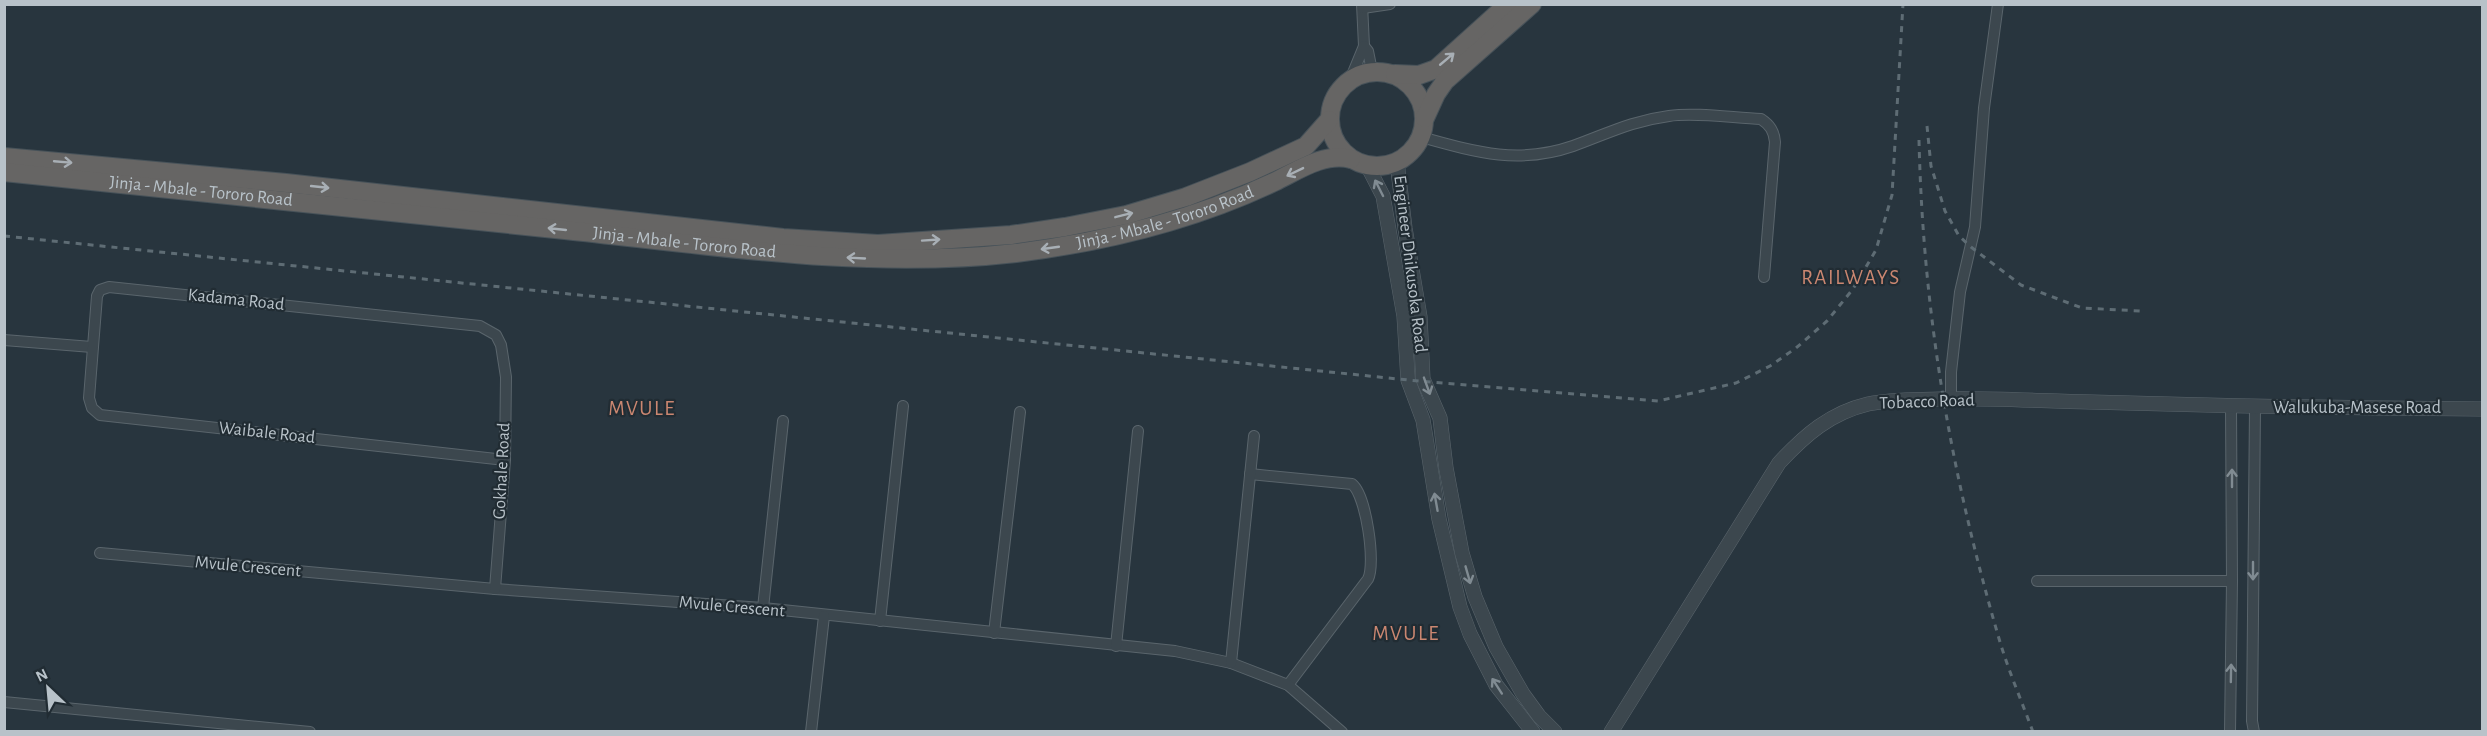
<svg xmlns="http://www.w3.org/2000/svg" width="2487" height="736" viewBox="0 0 2487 736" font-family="'Alegreya Sans',sans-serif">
	<rect width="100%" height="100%" fill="#28353e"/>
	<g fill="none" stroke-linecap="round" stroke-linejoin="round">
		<g stroke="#5a656c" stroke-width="12">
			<g id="minor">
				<path d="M1362,4L1364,46"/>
				<path d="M1363,8L1390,4"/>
				<path d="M1350,80L1364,46L1368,51L1372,71"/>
				<path d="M1421,137C1475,152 1518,165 1573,146C1609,133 1631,121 1669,116C1695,112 1734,118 1761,119C1770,125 1774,131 1775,142L1764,277"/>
				<path d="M4,340L92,347"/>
				<path d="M1951,399V372L1960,292L1975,227L1984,108L1998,4"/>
				<path d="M1250,474L1352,484C1366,495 1376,563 1368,579L1288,685"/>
				<path d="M100,553L495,589L763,608L1175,651L1231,663L1288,685L1342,732"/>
				<path d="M2037,581H2232"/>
				<path d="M495,589L505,460L506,377L501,345L496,335L480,326L109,287L100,290L97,296L89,398L92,408L100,415L505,460"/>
				<path d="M763,608L783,421"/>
				<path d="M880,621L903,406"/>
				<path d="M994,633L1020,412"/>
				<path d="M1116,646L1138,431"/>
				<path d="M1231,663L1254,436"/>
				<path d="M4,702L310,732"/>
				<path d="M811,732L824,616"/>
				<path d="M2230,732L2232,581L2231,406"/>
				<path d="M2254,732L2252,721L2255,408"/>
			</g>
		</g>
		<g stroke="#5a656c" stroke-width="15">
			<g id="tertiary">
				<path d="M1397,162L1405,228L1420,317L1423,379L1440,418L1446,468L1462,553L1475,597L1496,647L1523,694L1539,716L1555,732"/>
				<path d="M1367,165L1383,196L1404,316L1408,380L1423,420L1439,519L1460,607L1470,634L1496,685L1533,732"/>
				<path d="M1611,732L1779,463C1805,435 1830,413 1868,404C1892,399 1917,400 1941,399C1991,398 2041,401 2091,402C2222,406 2352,408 2482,409"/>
			</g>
		</g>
		<g stroke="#475259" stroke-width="20">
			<g id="trunk">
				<circle cx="1377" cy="119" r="47"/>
				<path d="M1395,74L1419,75L1436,69L1508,4"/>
				<path d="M1425,118L1436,94L1445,81L1532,4"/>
				<path d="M4,157L286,183L783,238L878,244L1011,235L1065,227L1126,215L1186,197L1250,172L1306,146L1329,120"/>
				<path id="s1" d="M4,172C191,190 378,209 565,230C715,246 866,270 1016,253C1104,242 1194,220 1274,182C1297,171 1324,152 1351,159"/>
			</g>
		</g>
		<use href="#minor" stroke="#3c474e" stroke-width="10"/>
		<use href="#tertiary" stroke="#3c474e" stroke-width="14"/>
		<use href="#trunk" stroke="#666564" stroke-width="18"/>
		<g stroke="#5e6c74" stroke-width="3" stroke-dasharray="6 6" stroke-linecap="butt">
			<path d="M1927,126L1931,166L1945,211L1959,236L1971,247L2021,285L2082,308L2140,311"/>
			<path d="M1919,140C1923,314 1951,475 2000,642C2009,672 2022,702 2033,732"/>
			<path d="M4,236L1408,380L1658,401L1736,383L1770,366L1796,348L1827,321L1853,289L1876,250L1892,195L1903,4"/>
		</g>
	</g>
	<defs><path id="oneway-shaft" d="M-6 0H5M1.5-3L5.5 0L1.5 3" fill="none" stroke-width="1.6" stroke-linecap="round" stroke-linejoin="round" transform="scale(1.5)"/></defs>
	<g stroke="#a8afb5">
		<use href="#oneway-shaft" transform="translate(1447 59) rotate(-40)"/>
		<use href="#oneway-shaft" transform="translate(63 162) rotate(5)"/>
		<use href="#oneway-shaft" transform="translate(1295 172) rotate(154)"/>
		<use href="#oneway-shaft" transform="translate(320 187) rotate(6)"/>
		<use href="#oneway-shaft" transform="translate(1124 215) rotate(-14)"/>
		<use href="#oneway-shaft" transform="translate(557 229) rotate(-174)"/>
		<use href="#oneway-shaft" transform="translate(931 240) rotate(-4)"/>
		<use href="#oneway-shaft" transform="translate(1050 248) rotate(172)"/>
		<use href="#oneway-shaft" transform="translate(856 258) rotate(-177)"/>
	</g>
	<g stroke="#808b92">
		<use href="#oneway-shaft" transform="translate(1379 188) rotate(-117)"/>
		<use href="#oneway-shaft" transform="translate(1427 386) rotate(70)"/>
		<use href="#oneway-shaft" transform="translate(2232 478) rotate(-90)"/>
		<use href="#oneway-shaft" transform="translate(1436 502) rotate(-100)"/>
		<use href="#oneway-shaft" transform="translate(2253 571) rotate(90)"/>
		<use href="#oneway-shaft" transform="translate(1468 575) rotate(74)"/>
		<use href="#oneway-shaft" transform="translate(2231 673) rotate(-89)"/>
		<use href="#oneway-shaft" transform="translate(1497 686) rotate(-123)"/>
	</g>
	<g text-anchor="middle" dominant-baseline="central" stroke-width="4.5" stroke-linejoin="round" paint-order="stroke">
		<g font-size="18" fill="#b8c2c9" stroke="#212c33">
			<text stroke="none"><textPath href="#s1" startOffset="198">Jinja - Mbale - Tororo Road</textPath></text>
			<text stroke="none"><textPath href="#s1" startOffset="1170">Jinja - Mbale - Tororo Road</textPath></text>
			<text stroke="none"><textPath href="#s1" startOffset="684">Jinja - Mbale - Tororo Road</textPath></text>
			<text transform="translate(1410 264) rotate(83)">Engineer Dhikusoka Road</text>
			<text transform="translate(236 300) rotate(6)">Kadama Road</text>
			<text transform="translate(1927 402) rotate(-2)">Tobacco Road</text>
			<text x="2357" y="408">Walukuba-Masese Road</text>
			<text transform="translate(267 433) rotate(6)">Waibale Road</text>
			<text transform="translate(502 471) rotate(-87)">Gokhale Road</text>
			<text transform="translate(248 567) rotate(5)">Mvule Crescent</text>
			<text transform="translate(732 607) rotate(5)">Mvule Crescent</text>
		</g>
		<g font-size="21" letter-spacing="1.5" fill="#cb8771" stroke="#212c33">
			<text x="1851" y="277">RAILWAYS</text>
			<text x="642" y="408">MVULE</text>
			<text x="1406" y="633">MVULE</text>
		</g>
	</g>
	<rect width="2487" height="736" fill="none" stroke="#b8c2c9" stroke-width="12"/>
	<g transform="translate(48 688) rotate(334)" stroke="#212c33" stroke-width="4.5" paint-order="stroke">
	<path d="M0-4.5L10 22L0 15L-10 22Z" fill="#b8c2c9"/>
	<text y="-9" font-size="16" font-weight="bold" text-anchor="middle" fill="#b8c2c9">N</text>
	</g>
</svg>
